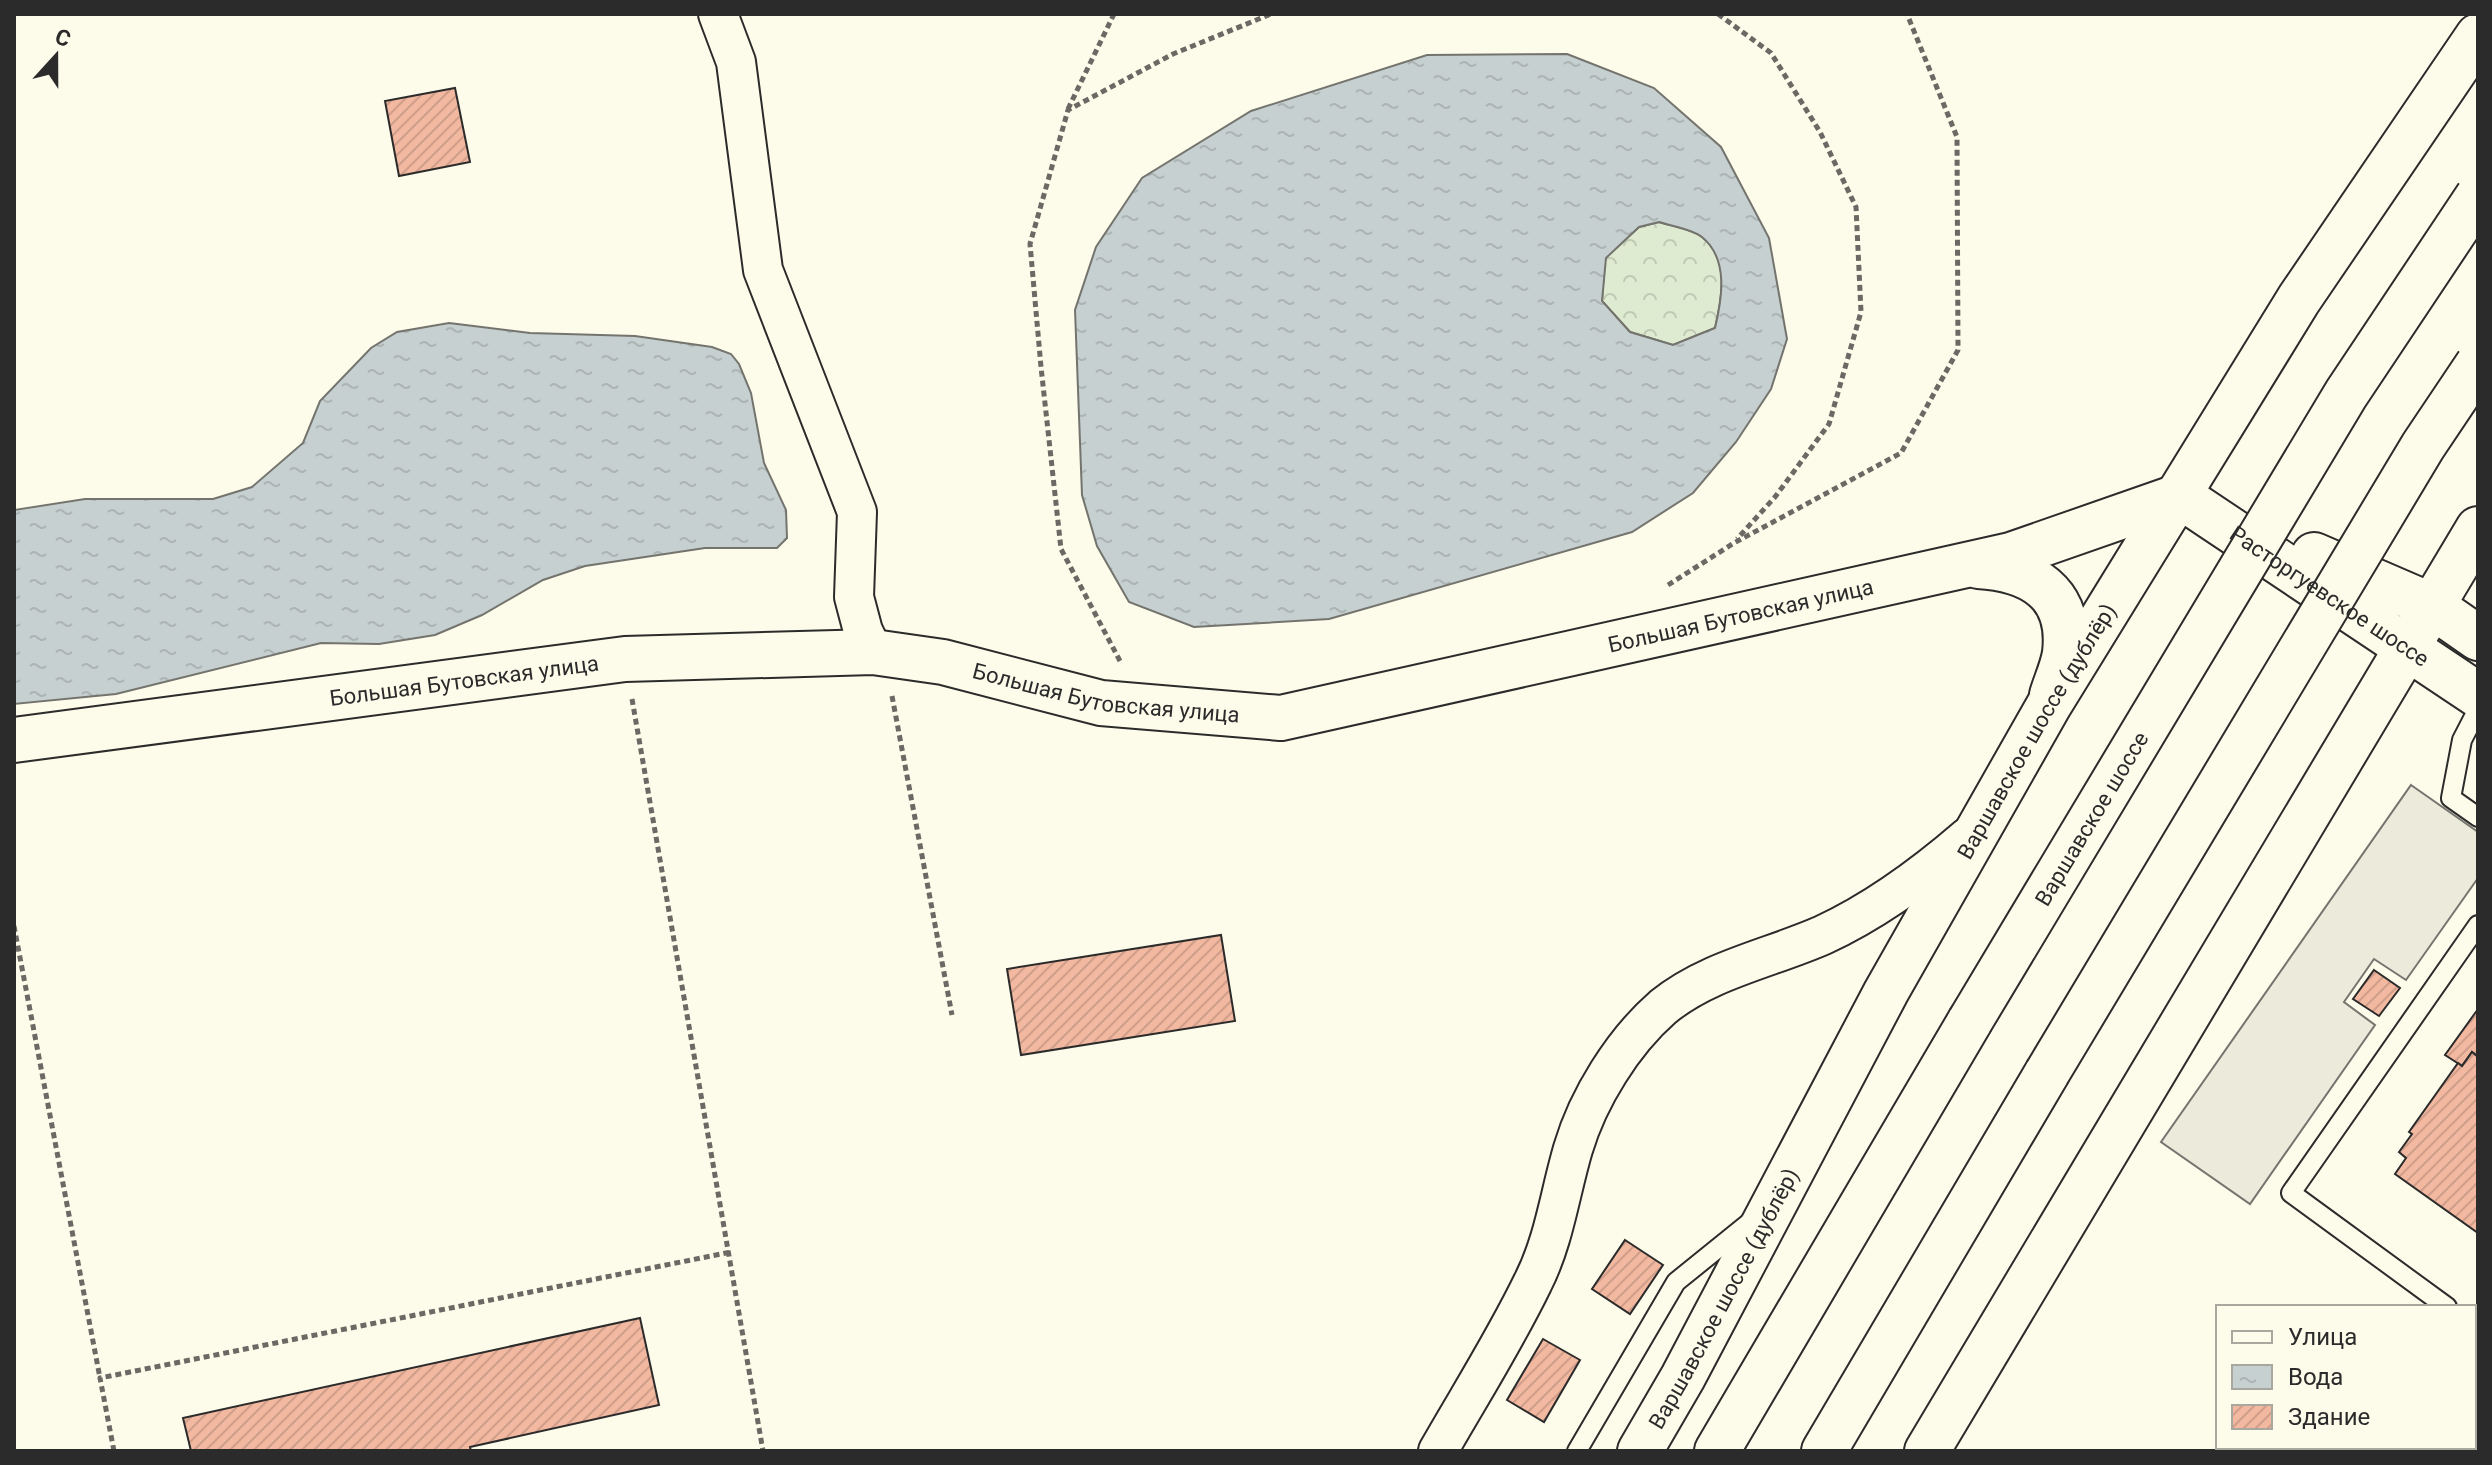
<svg xmlns="http://www.w3.org/2000/svg" width="2492" height="1465" viewBox="0 0 2492 1465" font-family="Roboto,sans-serif">
	<defs>
		<pattern id="forest-crowns" width="20" height="18" patternUnits="userSpaceOnUse" patternTransform="scale(2)"><rect width="20" height="18" fill="#deebd1"/><path d="M2 6a3 3 0 1 1 6 0M12 15a3 3 0 1 1 6 0" fill="none" stroke="#bfcab4"/></pattern>
		<pattern id="water-ripples" width="26" height="14" patternUnits="userSpaceOnUse" patternTransform="scale(2)"><rect width="26" height="14" fill="#c7d0d0"/><path d="M2 4q2-2 4 0t4 0M15 11q2-2 4 0t4 0" fill="none" stroke="#abb3b3"/></pattern>
		<pattern id="building-hatch" width="6" height="6" patternUnits="userSpaceOnUse" patternTransform="scale(2)"><rect width="6" height="6" fill="#f2b8a0"/><path d="M-1 1l2-2M0 6l6-6M5 7l2-2" fill="none" stroke="#d09e8a"/></pattern>
	</defs>
	<rect width="100%" height="100%" fill="#fdfbea"/>
	<path fill="url(#forest-crowns)" stroke="#74746e" stroke-width="2" d="M1659,222C1671,226 1692,229 1702,237C1730,259 1722,298 1715,328L1673,345L1630,332L1602,301L1605,258L1639,227Z"/>
	<path fill="#eceadb" stroke="#74746e" stroke-width="2" d="M2411,785L2478,832V878L2406,980L2374,959L2344,1002L2375,1025L2250,1204L2161,1142Z"/>
	<g fill="url(#water-ripples)" stroke="#74746e" stroke-width="2" fill-rule="evenodd">
		<path d="M1567,54L1654,88L1721,147L1769,238L1787,339L1771,389L1736,442L1693,493L1632,532L1329,619L1194,627L1129,602L1097,546L1082,495L1075,310L1096,247L1142,178L1251,111L1427,55ZM1659,222C1672,226 1692,229 1702,237C1729,259 1722,299 1715,328L1673,345L1630,332L1602,301L1606,258L1639,227Z"/>
		<path d="M449,323L530,333L635,336L712,347L731,354L739,364L751,393L764,463L786,510L787,538L777,548H705L585,566L543,580L482,615L435,635L379,644L321,643L116,694L14,704V510L85,499H213L252,487L303,443L320,401L371,348L397,332Z"/>
	</g>
	<g fill="url(#building-hatch)" stroke="#2b2b2b" stroke-width="2">
		<path d="M455,88L470,162L399,176L385,101Z"/>
		<path d="M1221,935L1235,1021L1021,1055L1007,969Z"/>
		<path d="M2374,970L2400,988L2379,1016L2353,999Z"/>
		<path d="M2478,1009V1057L2472,1052L2462,1066L2445,1055Z"/>
		<path d="M2472,1052L2478,1057V1233L2395,1174L2406,1158L2399,1152L2412,1134L2409,1132L2458,1063L2462,1066Z"/>
		<path d="M1625,1240L1663,1265L1630,1314L1592,1289Z"/>
		<path d="M640,1318L659,1405L470,1447L471,1451H191L183,1418Z"/>
		<path d="M1543,1339L1580,1360L1544,1422L1507,1400Z"/>
	</g>
	<g fill="none" stroke-linecap="round" stroke-linejoin="round">
		<g stroke="#2b2b2b" stroke-width="22">
			<g id="service">
				<path d="M2478,709L2462,740L2451,798L2478,817"/>
				<path d="M2447,1307L2291,1193L2478,925"/>
				<path d="M2474,1326L2478,1329"/>
				<path d="M1577,1451L1676,1282L1749,1223"/>
			</g>
		</g>
		<g stroke="#2b2b2b" stroke-width="42">
			<g id="minor">
				<path d="M718,14L736,62L763,270L857,512L854,597L863,631L873,652"/>
				<path d="M1438,1451C1470,1395 1505,1340 1533,1282C1554,1241 1560,1193 1573,1149C1588,1098 1623,1042 1663,1007C1708,970 1771,958 1823,935C1875,911 1924,875 1968,837"/>
			</g>
		</g>
		<g stroke="#2b2b2b" stroke-width="48">
			<g id="tertiary">
				<path d="M1978,566C2031,569 2072,592 2065,653C2063,667 2056,682 2052,695"/>
				<path id="s1" d="M14,740L625,659L873,652L943,662L1101,703L1281,718L2011,555L2180,496"/>
			</g>
		</g>
		<g stroke="#2b2b2b" stroke-width="48">
			<g id="secondary">
				<path id="s2" d="M2180,496L2478,695"/>
				<path d="M2314,555L2432,606L2478,638"/>
				<path id="s3" d="M1640,1451L1683,1377L1886,992L2049,705L2299,299L2478,36"/>
				<path d="M1927,1451L2478,529"/>
			</g>
		</g>
		<g stroke="#2b2b2b" stroke-width="48">
			<g id="primary">
				<path d="M1717,1451L1970,1021"/>
				<path d="M1824,1451L2047,1073"/>
			</g>
		</g>
		<g stroke="#6a6964" stroke-width="5" stroke-dasharray="6 4" stroke-linecap="butt">
			<path d="M1718,14L1771,53L1820,132L1856,207L1861,312L1829,424L1775,497L1737,539"/>
			<path d="M1068,109L1114,14"/>
			<path d="M1668,585L1734,543L1901,453L1958,350L1957,137L1907,14"/>
			<path d="M1120,661L1061,549L1041,367L1030,244L1068,110L1173,54L1271,14"/>
			<path d="M892,696L952,1015"/>
			<path d="M632,699L763,1451"/>
			<path d="M14,926L100,1378"/>
			<path d="M114,1451L100,1378L731,1252"/>
		</g>
		<use href="#service" stroke="#fdfbea" stroke-width="18"/>
		<use href="#minor" stroke="#fdfbea" stroke-width="38"/>
		<use href="#tertiary" stroke="#fdfbea" stroke-width="44"/>
		<use href="#secondary" stroke="#fdfbea" stroke-width="44"/>
		<use href="#primary" stroke="#fdfbea" stroke-width="44"/>
		<g stroke="#2b2b2b" stroke-width="48" stroke-linecap="butt">
			<g id="primary-bridge">
				<path id="s4" d="M1970,1021L2346,394L2478,196"/>
				<path d="M2047,1073L2423,446L2478,364"/>
			</g>
		</g>
		<use href="#primary-bridge" stroke="#fdfbea" stroke-width="44"/>
	</g>
	<g text-anchor="middle" dominant-baseline="central" stroke-width="6" stroke-linejoin="round" paint-order="stroke">
		<g font-size="22" fill="#2b2b2b" stroke="#fdfbea">
			<text stroke="none"><textPath href="#s2" startOffset="180">Расторгуевское шоссе</textPath></text>
			<text stroke="none"><textPath href="#s1" startOffset="1750">Большая Бутовская улица</textPath></text>
			<text stroke="none"><textPath href="#s1" startOffset="454">Большая Бутовская улица</textPath></text>
			<text stroke="none"><textPath href="#s1" startOffset="1102">Большая Бутовская улица</textPath></text>
			<text stroke="none"><textPath href="#s3" startOffset="822">Варшавское шоссе (дублёр)</textPath></text>
			<text stroke="none"><textPath href="#s4" startOffset="236">Варшавское шоссе</textPath></text>
			<text stroke="none"><textPath href="#s3" startOffset="174">Варшавское шоссе (дублёр)</textPath></text>
		</g>
	</g>
	<rect width="2492" height="1465" fill="none" stroke="#2b2b2b" stroke-width="32"/>
	<rect x="2216" y="1305" width="260" height="144" fill="#fdfbea" stroke="#a9a89e" stroke-width="2"/>
	<rect x="2232" y="1331" width="40" height="12" fill="#fdfbea" stroke="#a9a89e" stroke-width="2"/>
	<text x="2288" y="1345" font-size="24" fill="#2b2b2b">Улица</text>
	<rect x="2232" y="1365" width="40" height="24" fill="url(#water-ripples)" stroke="#a9a89e" stroke-width="2"/>
	<text x="2288" y="1385" font-size="24" fill="#2b2b2b">Вода</text>
	<rect x="2232" y="1405" width="40" height="24" fill="url(#building-hatch)" stroke="#a9a89e" stroke-width="2"/>
	<text x="2288" y="1425" font-size="24" fill="#2b2b2b">Здание</text>
	<g transform="translate(56 56) rotate(21)" stroke="#fdfbea" stroke-width="6" paint-order="stroke">
	<path d="M0-6L14 30L0 20L-14 30Z" fill="#2b2b2b"/>
	<text y="-12" font-size="22" font-weight="bold" text-anchor="middle" fill="#2b2b2b">С</text>
	</g>
</svg>
